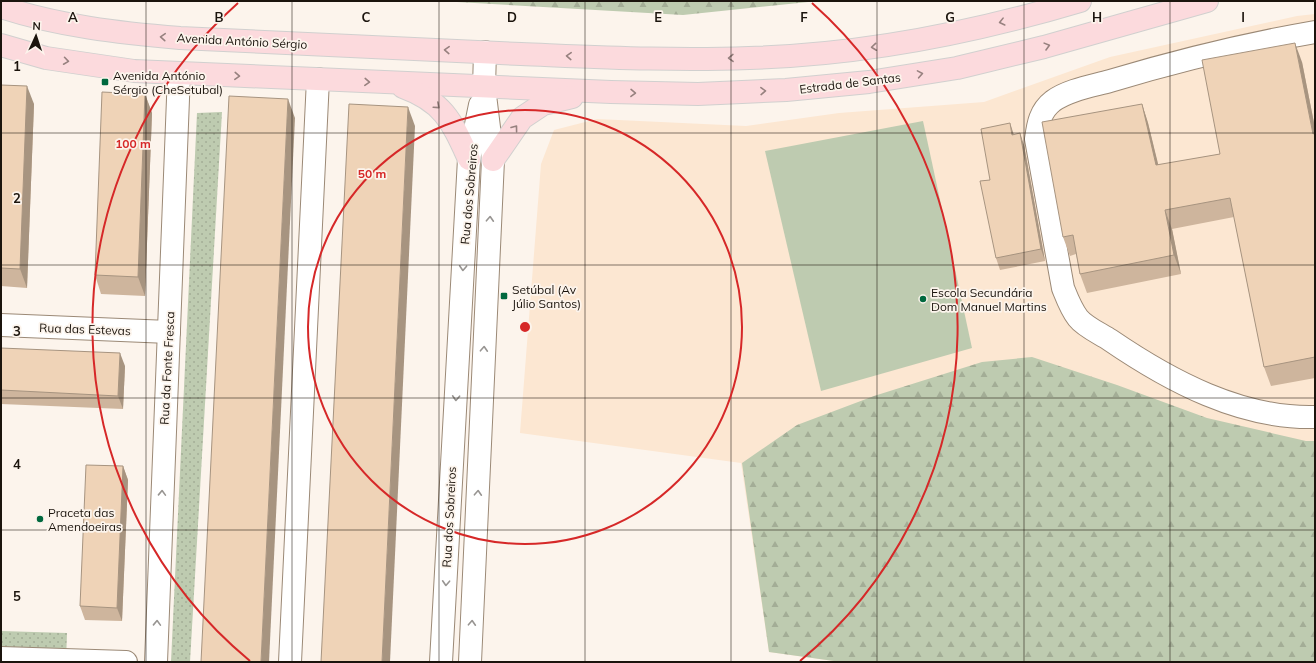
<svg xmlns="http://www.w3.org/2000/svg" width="1316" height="663" viewBox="0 0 1316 663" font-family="Mulish,sans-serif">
	<defs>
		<pattern id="forest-firs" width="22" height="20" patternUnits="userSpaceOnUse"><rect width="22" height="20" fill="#becbb0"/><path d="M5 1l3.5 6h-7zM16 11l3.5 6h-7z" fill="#a3ad96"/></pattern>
		<pattern id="garden-dots" width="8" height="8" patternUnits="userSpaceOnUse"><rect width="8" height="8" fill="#becbb0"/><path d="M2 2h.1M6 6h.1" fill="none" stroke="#a3ad96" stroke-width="1.8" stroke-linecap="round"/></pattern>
	</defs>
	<rect width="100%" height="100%" fill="#fcf4ec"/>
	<path fill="#fce7d2" d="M1315,14V662H841L769,652L741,463L520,433L541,164L554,130L597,119L746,126L839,113L984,102L1110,57L1297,16Z"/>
	<g fill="url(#forest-firs)">
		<path d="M439,1H818L683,15Z"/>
		<path d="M1032,357L1117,385L1207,418L1306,441H1315V662H841L769,652L742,463L797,425L874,396L982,362Z"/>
	</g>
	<g fill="url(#garden-dots)">
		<path d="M222,112L190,662H171L197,113Z"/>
		<path d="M1,631L67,633L66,662H1Z"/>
	</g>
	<path fill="#becbb0" d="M923,121L972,348L821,391L765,151Z"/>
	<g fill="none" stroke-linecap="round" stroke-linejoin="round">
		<g stroke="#9b8976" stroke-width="24">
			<g id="minor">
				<path d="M1315,32C1246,44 1177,61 1110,81C1092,86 1068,90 1053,101C1040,111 1038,124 1036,139L1063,288C1067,298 1071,309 1078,318C1085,327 1101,334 1110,340C1170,381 1241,419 1315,417"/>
				<path d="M1,325L169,332"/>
				<path d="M1,658L126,662"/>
				<path d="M156,662L179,73"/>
				<path d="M290,662L318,79"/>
				<path d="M441,662L469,159L480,105"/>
				<path d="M470,662L493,160L484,87L485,52"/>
			</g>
		</g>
		<g stroke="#d1d0cf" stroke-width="24">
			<g id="major">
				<path d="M1,7C59,26 119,33 180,38C294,43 407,49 521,54C597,57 673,61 749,58C861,55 973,33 1080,1"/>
				<path d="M1,45L46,58L134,71L611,92L698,94L786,90L869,82L957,68L1044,47L1207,1"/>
				<path d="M403,87C444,102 452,122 469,159"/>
				<path d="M493,160L522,118L543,104L572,97"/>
			</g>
		</g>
		<use href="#minor" stroke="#fff" stroke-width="22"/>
		<use href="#major" stroke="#fcdadd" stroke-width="22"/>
	</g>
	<g fill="#ceb59d">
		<path d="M1302,62L1315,128V378L1271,386L1264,367L1234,217L1172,229L1181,274L1087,293L1080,274L1076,254L1070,256L1063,237L1142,104L1148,123L1158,165L1220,154Z"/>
		<path d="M1,85L34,104L27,288L1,286Z"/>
		<path d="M145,94L152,113L145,296L101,294L95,275Z"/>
		<path d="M1014,134L1024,145L1045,261L1000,270L996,258Z"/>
		<path d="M1,348L125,366L123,409L1,404Z"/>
		<path d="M123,466L128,480L122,621L85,620L80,606Z"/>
	</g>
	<g fill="#a79480">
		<path d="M1295,43L1302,62L1315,128V140L1313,134Z"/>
		<path d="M27,86L34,104L27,288L20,269Z"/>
		<path d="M145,94L152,113L145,296L138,277Z"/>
		<path d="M288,99L295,118L269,662H261Z"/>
		<path d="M1142,104L1148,123L1163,184L1156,165Z"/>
		<path d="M408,107L415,126L390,662H382Z"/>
		<path d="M1010,123L1014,135H1012Z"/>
		<path d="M1020,133L1024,145L1045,261L1041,249Z"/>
		<path d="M1165,210L1172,229L1181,274L1174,255Z"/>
		<path d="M120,353L125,366L123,409L118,396Z"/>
		<path d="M123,466L128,480L122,621L117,608Z"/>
	</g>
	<g fill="#efd3b7" stroke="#a79480">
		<path d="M1295,43L1313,134L1315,133V357L1264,367L1230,198L1165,210L1174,255L1080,274L1073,235L1063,237L1042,122L1142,104L1156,165L1220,154L1202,60Z"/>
		<path d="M1,85L27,86L20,269L1,268Z"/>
		<path d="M102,92L145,94L138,277L95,275Z"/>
		<path d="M229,96L288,99L261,662H201Z"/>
		<path d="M349,104L408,107L382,662H321Z"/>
		<path d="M1010,123L1012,135L1020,133L1041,249L996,258L980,181L990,180L981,129Z"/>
		<path d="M1,348L120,353L118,396L1,390Z"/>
		<path d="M86,465L123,466L117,608L80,606Z"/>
	</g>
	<defs><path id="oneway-chevron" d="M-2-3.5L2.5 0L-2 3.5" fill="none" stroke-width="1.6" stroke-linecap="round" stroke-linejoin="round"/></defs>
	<g stroke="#97817f">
		<use href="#oneway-chevron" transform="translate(1002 22) rotate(166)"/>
		<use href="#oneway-chevron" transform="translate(163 37) rotate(-176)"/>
		<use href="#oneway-chevron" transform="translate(1047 46) rotate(-15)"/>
		<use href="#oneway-chevron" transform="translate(874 47) rotate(174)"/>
		<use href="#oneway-chevron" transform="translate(447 50) rotate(-177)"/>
		<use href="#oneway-chevron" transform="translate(569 56) rotate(-177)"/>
		<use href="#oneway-chevron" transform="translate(731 58) rotate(179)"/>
		<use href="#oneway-chevron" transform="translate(66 61) rotate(8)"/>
		<use href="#oneway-chevron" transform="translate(920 74) rotate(-10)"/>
		<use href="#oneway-chevron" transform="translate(237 76) rotate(3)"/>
		<use href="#oneway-chevron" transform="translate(367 82) rotate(3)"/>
		<use href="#oneway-chevron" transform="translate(763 91) rotate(-2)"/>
		<use href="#oneway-chevron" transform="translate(633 93) rotate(1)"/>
		<use href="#oneway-chevron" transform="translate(437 106) rotate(42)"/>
		<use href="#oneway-chevron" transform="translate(515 128) rotate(-53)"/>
	</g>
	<g stroke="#989592">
		<use href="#oneway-chevron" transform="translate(490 219) rotate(-87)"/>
		<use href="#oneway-chevron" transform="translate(463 268) rotate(93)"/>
		<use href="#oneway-chevron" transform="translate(484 349) rotate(-87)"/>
		<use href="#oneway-chevron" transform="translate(456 398) rotate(93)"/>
		<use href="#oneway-chevron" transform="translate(162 493) rotate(-88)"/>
		<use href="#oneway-chevron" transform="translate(478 493) rotate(-87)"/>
		<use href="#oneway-chevron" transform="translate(446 583) rotate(93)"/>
		<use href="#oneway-chevron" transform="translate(157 623) rotate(-88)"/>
		<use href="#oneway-chevron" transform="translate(472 623) rotate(-87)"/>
	</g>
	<path fill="none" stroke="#1b140d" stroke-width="1" stroke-opacity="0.55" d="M146,1V662M292,1V662M439,1V662M585,1V662M731,1V662M877,1V662M1024,1V662M1170,1V662M1,133H1315M1,265H1315M1,398H1315M1,530H1315"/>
	<g fill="none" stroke="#d62828" stroke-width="2">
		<circle cx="525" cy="327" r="217"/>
		<path d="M250 661A433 433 0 0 1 238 3M812 3A433 433 0 0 1 800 661"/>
	</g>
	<g fill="#00683e" stroke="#fcf4ec" stroke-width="1.5">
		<rect x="101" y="78" width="8" height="8" rx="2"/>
		<rect x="500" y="292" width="8" height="8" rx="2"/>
		<circle cx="923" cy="299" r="4"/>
		<circle cx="40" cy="519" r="4"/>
	</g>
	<g text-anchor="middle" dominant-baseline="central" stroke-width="3.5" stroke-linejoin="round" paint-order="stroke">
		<g font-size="12" fill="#1b140d" stroke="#fcf4ec">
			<text transform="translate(242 41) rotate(3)">Avenida António Sérgio</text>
			<text transform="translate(850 83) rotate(-7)">Estrada de Santas</text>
			<text transform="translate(469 194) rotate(-85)">Rua dos Sobreiros</text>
			<text transform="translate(85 329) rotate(2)">Rua das Estevas</text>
			<text transform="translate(167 368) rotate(-87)">Rua da Fonte Fresca</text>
			<text transform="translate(449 517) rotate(-87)">Rua dos Sobreiros</text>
		</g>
		<g font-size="12" fill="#1b140d" stroke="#fcf4ec" text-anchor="start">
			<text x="113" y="75">Avenida António<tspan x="113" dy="14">Sérgio (CheSetubal)</tspan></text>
			<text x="512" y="289">Setúbal (Av<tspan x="512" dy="14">Júlio Santos)</tspan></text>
			<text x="931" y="292">Escola Secundária<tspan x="931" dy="14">Dom Manuel Martins</tspan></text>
			<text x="48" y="512">Praceta das<tspan x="48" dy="14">Amendoeiras</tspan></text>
		</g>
	</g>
	<g font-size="13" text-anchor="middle" font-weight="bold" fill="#1b140d" stroke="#fcf4ec" stroke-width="3.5" stroke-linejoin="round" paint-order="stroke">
		<text x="73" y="22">A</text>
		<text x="219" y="22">B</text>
		<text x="366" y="22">C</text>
		<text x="512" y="22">D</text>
		<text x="658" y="22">E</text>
		<text x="804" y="22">F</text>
		<text x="950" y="22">G</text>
		<text x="1097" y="22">H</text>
		<text x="1243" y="22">I</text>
		<text x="17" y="71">1</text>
		<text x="17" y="203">2</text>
		<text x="17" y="336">3</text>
		<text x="17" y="469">4</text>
		<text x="17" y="601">5</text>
	</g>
	<circle cx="525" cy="327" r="6" fill="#d62828" stroke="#fcf4ec" stroke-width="2"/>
	<g font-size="12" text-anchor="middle" font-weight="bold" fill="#d62828" stroke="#fcf4ec" stroke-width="3.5" stroke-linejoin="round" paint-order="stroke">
		<text x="133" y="148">100 m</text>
		<text x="372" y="178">50 m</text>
	</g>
	<rect width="1316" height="663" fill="none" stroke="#1b140d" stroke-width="4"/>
	<g transform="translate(36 36) rotate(3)" stroke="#fcf4ec" stroke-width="3" paint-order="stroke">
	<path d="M0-3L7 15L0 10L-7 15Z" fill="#1b140d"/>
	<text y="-6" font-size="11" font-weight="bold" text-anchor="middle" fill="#1b140d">N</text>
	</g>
</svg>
